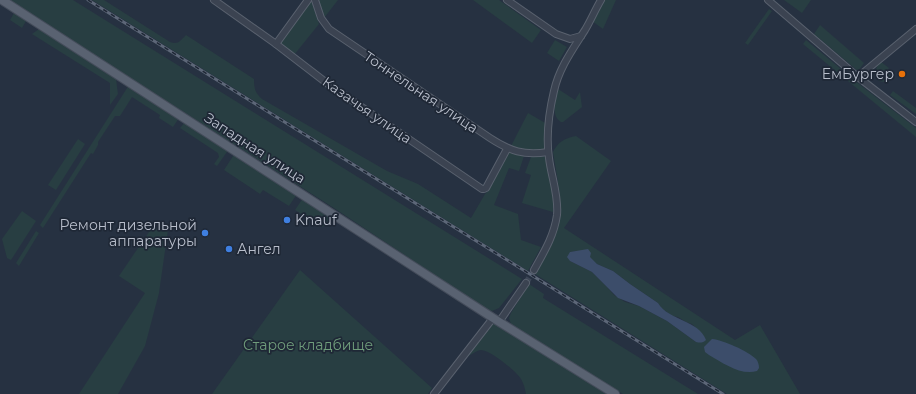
<svg xmlns="http://www.w3.org/2000/svg" width="916" height="394" viewBox="0 0 916 394" font-family="Montserrat,sans-serif">
	<rect width="100%" height="100%" fill="#263141"/>
	<g fill="#283e42" fill-rule="evenodd">
		<path d="M8,0H73L522,279L499,308L492,311L487,310L337,210Z"/>
		<path d="M92,0H104L170,42C178,45 180,41 186,35L254,79C254,88 255,93 262,99L387,171L418,184L471,218L485,194L488,191L508,151L524,156L519,171L509,168L494,205L518,214L521,240L541,247L528,271Z"/>
		<path d="M311,0L319,24L294,55L279,43Z"/>
		<path d="M317,0H338L324,18Z"/>
		<path d="M473,0H499L541,30L532,43Z"/>
		<path d="M603,0H616L603,29L592,21Z"/>
		<path d="M784,0H811L802,13Z"/>
		<path d="M769,9L772,11L748,45L745,43Z"/>
		<path d="M14,13L26,21L22,28L10,20Z"/>
		<path d="M820,25L864,63L858,71L814,34Z"/>
		<path d="M39,29L116,79L118,94L110,105V83L32,34Z"/>
		<path d="M555,40L567,47L559,61L547,53Z"/>
		<path d="M806,40L859,84L916,128V137L803,44Z"/>
		<path d="M881,62L889,68L886,72L891,76L884,82L879,81C874,74 875,67 881,62Z"/>
		<path d="M129,85L179,118L173,127L159,118L160,115L132,97L120,116H115L98,142V145L93,154L91,153L43,228L40,225Z"/>
		<path d="M558,89L575,100L580,92L582,107L563,122H561C550,115 556,99 558,89Z"/>
		<path d="M893,91L916,108V114L890,95Z"/>
		<path d="M528,113L547,124L545,150L534,152L510,148Z"/>
		<path d="M186,121L229,149L217,166L214,164L219,157L218,153L180,128Z"/>
		<path d="M576,136L611,161L564,228L735,340L760,325L800,394H727L535,274C543,260 553,246 557,230C564,205 557,178 553,152C558,142 565,138 576,136ZM579,251L597,264L613,271L630,284L658,303L661,308L672,316L678,317L686,322L692,324L698,330L703,342H696L667,321L639,306L625,302L614,295L607,287L592,272L570,261V252Z"/>
		<path d="M78,139L85,144L56,190L48,185Z"/>
		<path d="M235,153L297,194L289,206L263,190L260,194L224,170Z"/>
		<path d="M542,156L546,157L553,196V212L522,203L531,175L525,173L531,157Z"/>
		<path d="M303,198L331,216L323,227L295,210Z"/>
		<path d="M22,211L36,221L11,260L7,258L2,239Z"/>
		<path d="M151,229L168,230L159,293L145,346L118,394H79L145,293L119,276Z"/>
		<path d="M36,231L39,233L19,266L16,263Z"/>
		<path d="M300,270L432,388L428,394H212Z"/>
		<path d="M529,284L544,294L543,298L698,394H623L511,324L509,318L511,313Z"/>
		<path d="M493,324H496L608,394H526C525,389 524,384 521,379C516,371 490,350 481,350C475,351 471,355 467,357Z"/>
	</g>
	<g fill="#3c4d6a">
		<path d="M588,249L591,253L590,257L597,264L613,271L630,284L658,303C669,321 699,320 706,340C703,343 700,343 696,342L667,321L639,306L618,298L592,272L570,261L567,257L570,252Z"/>
		<path d="M712,339C723,340 748,351 756,359C758,361 759,365 759,368L757,371C741,376 723,363 709,355L705,352L704,347Z"/>
	</g>
	<g fill="none" stroke-linecap="round" stroke-linejoin="round">
		<path stroke="#3c4656" stroke-width="6" stroke-dasharray="6 3" stroke-linecap="butt" d="M526,283L534,270"/>
		<g stroke="#59616e" stroke-width="8">
			<g id="minor">
				<path d="M214,0L276,44L328,84L482,189H484L486,188L507,149"/>
				<path d="M315,0L321,18L329,29L490,138C510,151 524,156 548,152"/>
				<path d="M507,0L556,34L570,39L581,36"/>
				<path d="M768,0L858,77L916,122"/>
				<path d="M276,44L308,0"/>
				<path d="M858,77L916,29"/>
				<path d="M534,270C544,252 554,236 557,215C559,196 551,176 549,158C546,137 549,112 554,91C559,68 573,49 585,30C591,20 595,10 601,0"/>
				<path d="M499,322L526,283"/>
				<path d="M434,394L493,318"/>
			</g>
		</g>
		<g stroke="#444c5a" stroke-width="10">
			<path id="major" d="M2,0L493,318L615,394"/>
		</g>
		<use href="#minor" stroke="#3b4351" stroke-width="6"/>
		<use href="#major" stroke="#596271" stroke-width="8"/>
		<g stroke="#5d6778" stroke-width="3">
			<path id="rail" d="M88,0L723,394"/>
		</g>
		<use href="#rail" stroke="#1f2836" stroke-width="1.5" stroke-dasharray="4.5" stroke-linecap="butt"/>
	</g>
	<circle fill="#e8710a" stroke="#1f2836" stroke-width="1.5" cx="902" cy="74" r="4"/>
	<g fill="#3f7fe0" stroke="#1f2836" stroke-width="1.5">
		<circle cx="287" cy="220" r="4"/>
		<circle cx="205" cy="233" r="4"/>
		<circle cx="229" cy="249" r="4"/>
	</g>
	<g text-anchor="middle" dominant-baseline="central" stroke-width="3.5" stroke-linejoin="round" paint-order="stroke">
		<g font-size="14" fill="#b8becb" stroke="#1f2836" text-anchor="end">
			<text x="894" y="74">ЕмБургер</text>
			<text x="295" y="220" text-anchor="start">Knauf</text>
			<text x="197" y="225">Ремонт дизельной<tspan x="197" dy="16">аппаратуры</tspan></text>
			<text x="237" y="249" text-anchor="start">Ангел</text>
		</g>
		<g font-size="14" fill="#b8becb" stroke="#1f2836">
			<text transform="translate(421 92) rotate(34)">Тоннельная улица</text>
			<text transform="translate(367 110) rotate(35)">Казачья улица</text>
			<text transform="translate(255 148) rotate(33)">Западная улица</text>
		</g>
		<g font-size="14" fill="#6f9c7b" stroke="#1f2836">
			<text x="308" y="345">Старое кладбище</text>
		</g>
	</g>
</svg>
